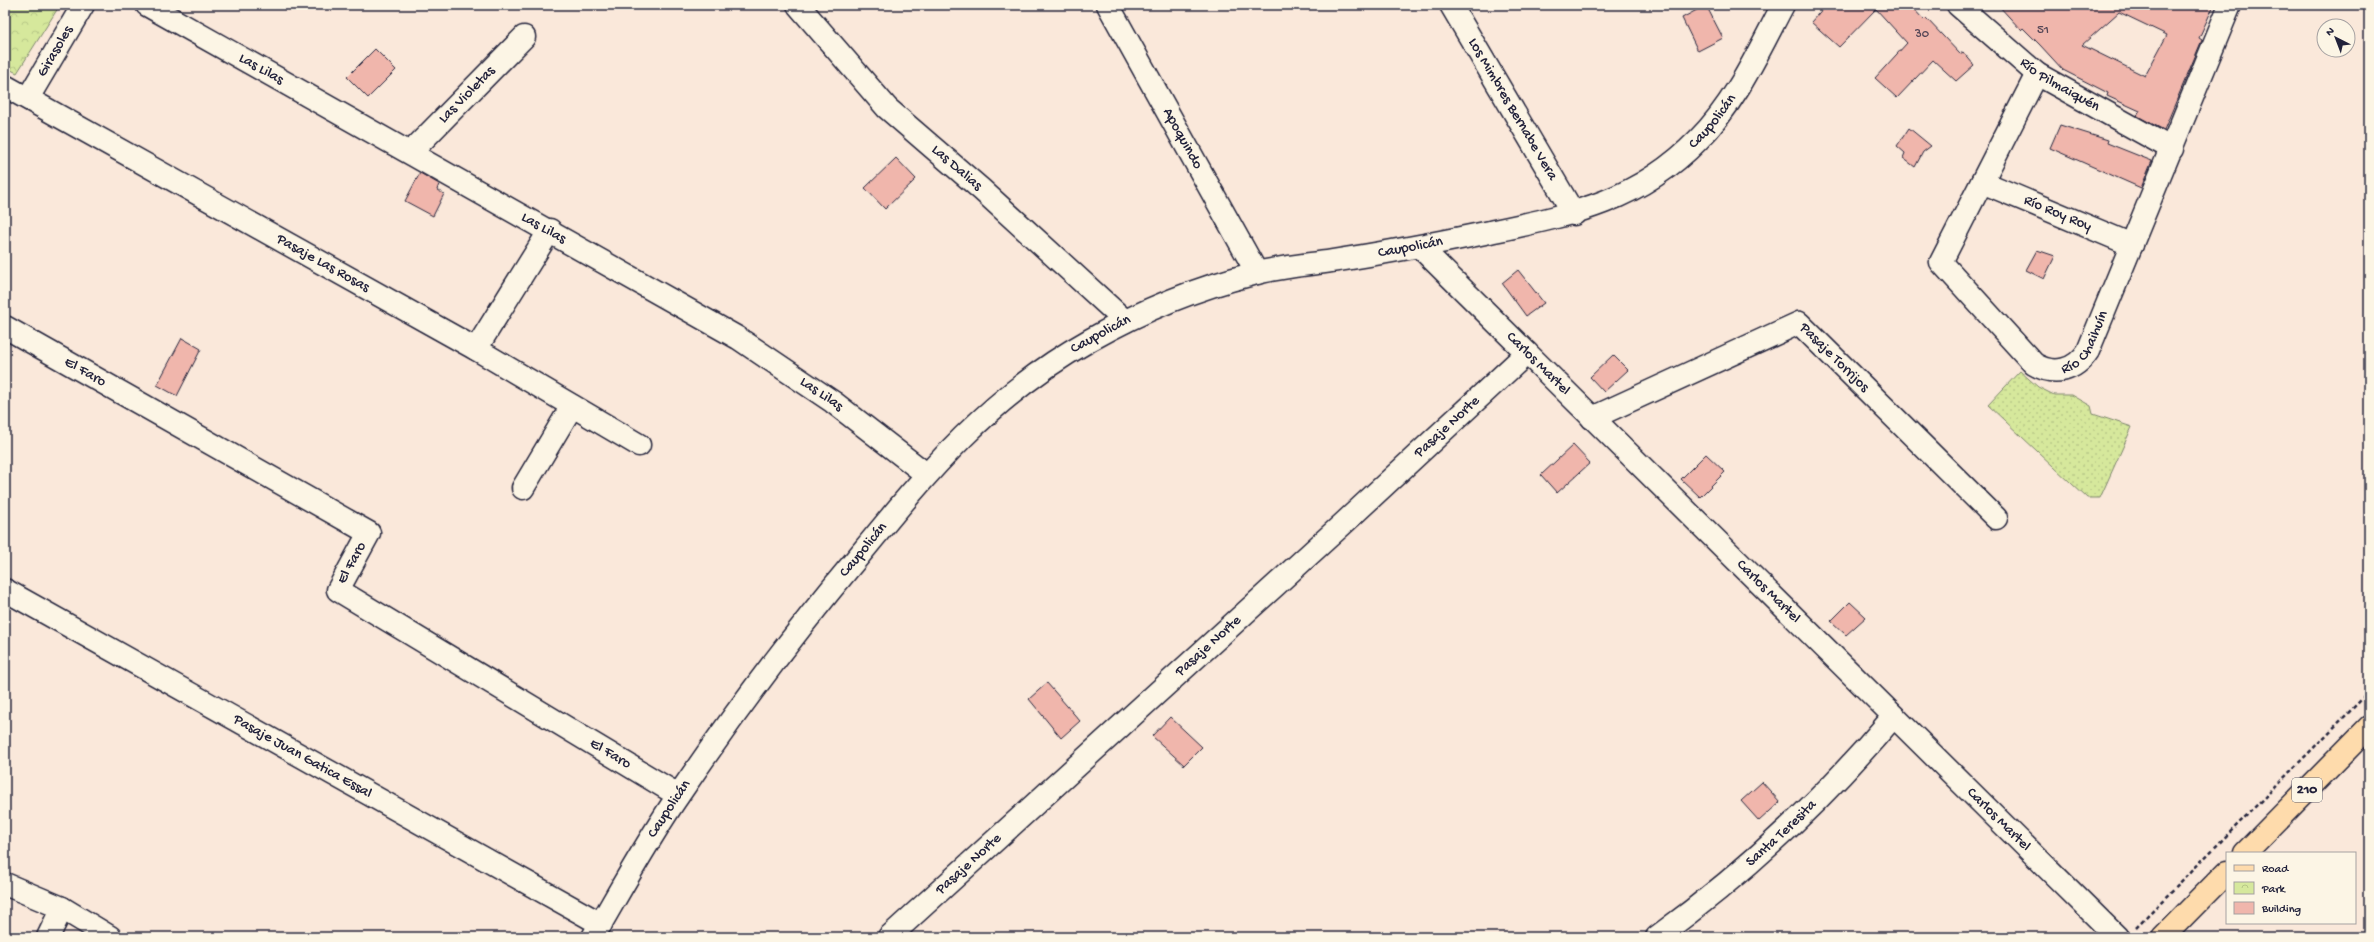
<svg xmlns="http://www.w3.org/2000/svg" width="2374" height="942" viewBox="0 0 2374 942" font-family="'Gochi Hand',sans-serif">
	<defs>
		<pattern id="grass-dots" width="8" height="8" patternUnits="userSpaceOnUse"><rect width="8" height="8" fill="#d6e89c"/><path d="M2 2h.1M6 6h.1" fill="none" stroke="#b7c787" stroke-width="1.8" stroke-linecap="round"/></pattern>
		<pattern id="park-crowns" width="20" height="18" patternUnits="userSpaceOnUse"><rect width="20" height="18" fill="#d6e89c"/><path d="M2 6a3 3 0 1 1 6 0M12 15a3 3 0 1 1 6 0" fill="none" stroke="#b7c787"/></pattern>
	</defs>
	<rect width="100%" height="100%" fill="#fae8da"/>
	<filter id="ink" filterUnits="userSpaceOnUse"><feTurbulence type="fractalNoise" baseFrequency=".025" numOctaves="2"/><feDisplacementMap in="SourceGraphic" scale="8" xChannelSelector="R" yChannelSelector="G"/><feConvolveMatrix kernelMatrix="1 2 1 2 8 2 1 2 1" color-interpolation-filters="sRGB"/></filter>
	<g filter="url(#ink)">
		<path fill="url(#grass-dots)" stroke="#7c856c" d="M2020,371L2038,387L2054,395H2072L2091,406L2093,414L2132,427L2100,498H2087L1988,405Z"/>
		<path fill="url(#park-crowns)" stroke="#7c856c" d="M5,5H60L17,73L5,67Z"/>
		<g fill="#f0b6ac" stroke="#22223b" fill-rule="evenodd">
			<path d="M1706,5L1723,38L1698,51L1682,18Z"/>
			<path d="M1826,5H1910L1924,20L1926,18L1960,54L1963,52L1974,65L1956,81L1933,60L1897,98L1875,78L1907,43L1876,9L1839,47L1811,22Z"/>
			<path d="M1998,5H2214L2199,38L2202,40L2164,130L2137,116L2140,111L2107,96L2108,93L2063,70L2040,45L2023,28L2021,30ZM2119,12L2167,35L2145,76L2082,45Z"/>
			<path d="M375,49L396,70L368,98L347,77Z"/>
			<path d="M2060,125L2108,140L2107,143L2152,161L2141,188L2050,148Z"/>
			<path d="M1909,128L1931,146L1923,152L1915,167L1903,158L1905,153L1897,146Z"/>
			<path d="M896,158L916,179L885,209L865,188Z"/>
			<path d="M420,173L439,184L437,190L444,194L433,216L405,201Z"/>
			<path d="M2037,250L2055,256L2044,279L2026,270Z"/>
			<path d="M1518,270L1544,303L1526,316L1502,283Z"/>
			<path d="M182,338L201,349L177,396L157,385Z"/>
			<path d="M1613,355L1628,370L1604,392L1590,377Z"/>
			<path d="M1573,445L1590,463L1557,493L1541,475Z"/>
			<path d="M1706,454L1725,472L1700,497L1681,479Z"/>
			<path d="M1850,602L1866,617L1846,635L1831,621Z"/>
			<path d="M1047,683L1080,721L1061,738L1029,699Z"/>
			<path d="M1170,717L1202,747L1184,765L1152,736Z"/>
			<path d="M1762,782L1780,802L1759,821L1741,801Z"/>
		</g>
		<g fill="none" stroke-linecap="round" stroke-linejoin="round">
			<g stroke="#22223b" stroke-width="25">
				<g id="street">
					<path id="s1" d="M147,5L738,338L833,402L926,474"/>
					<path id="s2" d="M798,5L887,108L982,190L1125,321"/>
					<path id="s3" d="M1108,5L1257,273"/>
					<path id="s4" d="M1451,5L1574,214"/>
					<path id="s5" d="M1958,5L2037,74L2172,149"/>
					<path id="s6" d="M2037,74L1941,262L2034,364C2054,376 2075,371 2088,351L2230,5"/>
					<path id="s7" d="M5,86L476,349L639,445"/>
					<path id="s8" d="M28,98L83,5"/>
					<path id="s9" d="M411,152L524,37"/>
					<path id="s10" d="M1982,182L2132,245"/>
					<path id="s11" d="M1420,247L2117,937"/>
					<path id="s12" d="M5,327L369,533L338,590L678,795"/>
					<path d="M476,349L550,230"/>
					<path id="s13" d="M1592,418L1799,323L1996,518"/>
					<path d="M523,488L572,406"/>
					<path id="s14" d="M5,590L601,924"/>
					<path d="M5,884L62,908L110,937"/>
					<path d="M48,937L62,908"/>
					<path id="s15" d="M889,937L1345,522L1527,353"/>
					<path id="s16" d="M1657,937C1745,873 1823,800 1893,717"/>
				</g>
			</g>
			<g stroke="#22223b" stroke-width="25">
				<g id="secondary">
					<path id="s17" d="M593,937C621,889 648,839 680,793C735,712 795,632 858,557C929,470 990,396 1090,340C1141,311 1196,288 1253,274C1279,267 1306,265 1332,261C1385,253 1437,243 1490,232C1570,215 1638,202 1698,140C1736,102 1758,52 1783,5"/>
				</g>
			</g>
			<g stroke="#22223b" stroke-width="25">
				<g id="primary">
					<path d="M2245,853L2369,727"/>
					<path d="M2163,937L2227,872"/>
				</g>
			</g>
			<path stroke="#22223b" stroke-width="2.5" stroke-dasharray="4 3" stroke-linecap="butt" d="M2136,927L2369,692"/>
			<use href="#street" stroke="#fcf5e5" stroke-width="22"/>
			<use href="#secondary" stroke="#fcf5e5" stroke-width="22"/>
			<use href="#primary" stroke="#fedbac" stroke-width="22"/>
		</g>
	</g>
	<g text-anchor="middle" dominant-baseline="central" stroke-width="3" stroke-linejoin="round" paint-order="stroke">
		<g font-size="13" fill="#564757">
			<text x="2043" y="30">51</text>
			<text x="1922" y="34">30</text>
		</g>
		<rect fill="#fcf5e5" stroke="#63616e" stroke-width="1" x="2292" y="778" width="30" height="24" rx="3"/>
		<g font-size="14" font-weight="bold" fill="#22223b">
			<text x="2307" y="790">210</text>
		</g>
		<g font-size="15" fill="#22223b" stroke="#fcf5e5">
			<text stroke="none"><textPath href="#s8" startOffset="54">Girasoles</textPath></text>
			<text stroke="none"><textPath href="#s1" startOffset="131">Las Lilas</textPath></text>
			<text stroke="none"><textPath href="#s5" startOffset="130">Río Pilmaiquén</textPath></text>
			<text stroke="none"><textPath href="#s9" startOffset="80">Las Violetas</textPath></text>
			<text stroke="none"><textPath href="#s4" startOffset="121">Los Mimbres Bernabe Vera</textPath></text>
			<text stroke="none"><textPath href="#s17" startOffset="1456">Caupolicán</textPath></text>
			<text stroke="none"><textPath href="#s3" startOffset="153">Apoquindo</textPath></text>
			<text stroke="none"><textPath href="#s2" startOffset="228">Las Dalias</textPath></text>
			<text stroke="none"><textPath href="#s10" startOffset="82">Río Roy Roy</textPath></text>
			<text stroke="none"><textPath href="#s1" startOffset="455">Las Lilas</textPath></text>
			<text stroke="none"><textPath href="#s17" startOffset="1120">Caupolicán</textPath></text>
			<text stroke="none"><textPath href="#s7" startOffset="364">Pasaje Las Rosas</textPath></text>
			<text stroke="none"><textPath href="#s17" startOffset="796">Caupolicán</textPath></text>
			<text stroke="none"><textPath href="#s6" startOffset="416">Río Chaihuín</textPath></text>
			<text stroke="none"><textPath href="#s13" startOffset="277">Pasaje Torrijos</textPath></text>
			<text stroke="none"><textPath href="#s11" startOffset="166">Carlos Martel</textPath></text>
			<text stroke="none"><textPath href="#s12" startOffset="92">El Faro</textPath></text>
			<text stroke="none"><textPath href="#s1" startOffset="779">Las Lilas</textPath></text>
			<text stroke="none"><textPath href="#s15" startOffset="756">Pasaje Norte</textPath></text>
			<text stroke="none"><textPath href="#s17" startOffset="473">Caupolicán</textPath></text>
			<text transform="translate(352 563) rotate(-61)">El Faro</text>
			<text stroke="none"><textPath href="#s11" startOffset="490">Carlos Martel</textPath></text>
			<text stroke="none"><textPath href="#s15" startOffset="432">Pasaje Norte</textPath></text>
			<text stroke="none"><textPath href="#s12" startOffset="801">El Faro</textPath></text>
			<text stroke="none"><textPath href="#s14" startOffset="341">Pasaje Juan Gatica Essal</textPath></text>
			<text stroke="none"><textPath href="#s17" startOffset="149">Caupolicán</textPath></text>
			<text stroke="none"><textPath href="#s11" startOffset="814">Carlos Martel</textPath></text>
			<text stroke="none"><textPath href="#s16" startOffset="162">Santa Teresita</textPath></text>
			<text stroke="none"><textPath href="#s15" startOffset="108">Pasaje Norte</textPath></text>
		</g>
	</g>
	<rect width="2374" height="942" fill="none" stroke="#fcf5e5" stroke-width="20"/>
	<rect x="10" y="10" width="2354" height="922" fill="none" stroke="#22223b" stroke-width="1.5" filter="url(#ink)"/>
	<rect x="2226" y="852" width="130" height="72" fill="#fcf5e5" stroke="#a5a1a1"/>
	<rect x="2234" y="865" width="20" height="6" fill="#fedbac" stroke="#a5a1a1"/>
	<text x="2262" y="872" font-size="12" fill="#22223b">Road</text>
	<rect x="2234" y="882" width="20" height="12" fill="url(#park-crowns)" stroke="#a5a1a1"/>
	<text x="2262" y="892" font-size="12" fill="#22223b">Park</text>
	<rect x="2234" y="902" width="20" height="12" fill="#f0b6ac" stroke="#a5a1a1"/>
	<text x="2262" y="912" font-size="12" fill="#22223b">Building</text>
	<g transform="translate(2336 38) rotate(318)"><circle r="19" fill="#fcf5e5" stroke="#a5a1a1"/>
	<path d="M0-3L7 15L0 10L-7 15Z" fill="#22223b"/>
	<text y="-6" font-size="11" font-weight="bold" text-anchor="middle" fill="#22223b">N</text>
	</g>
</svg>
